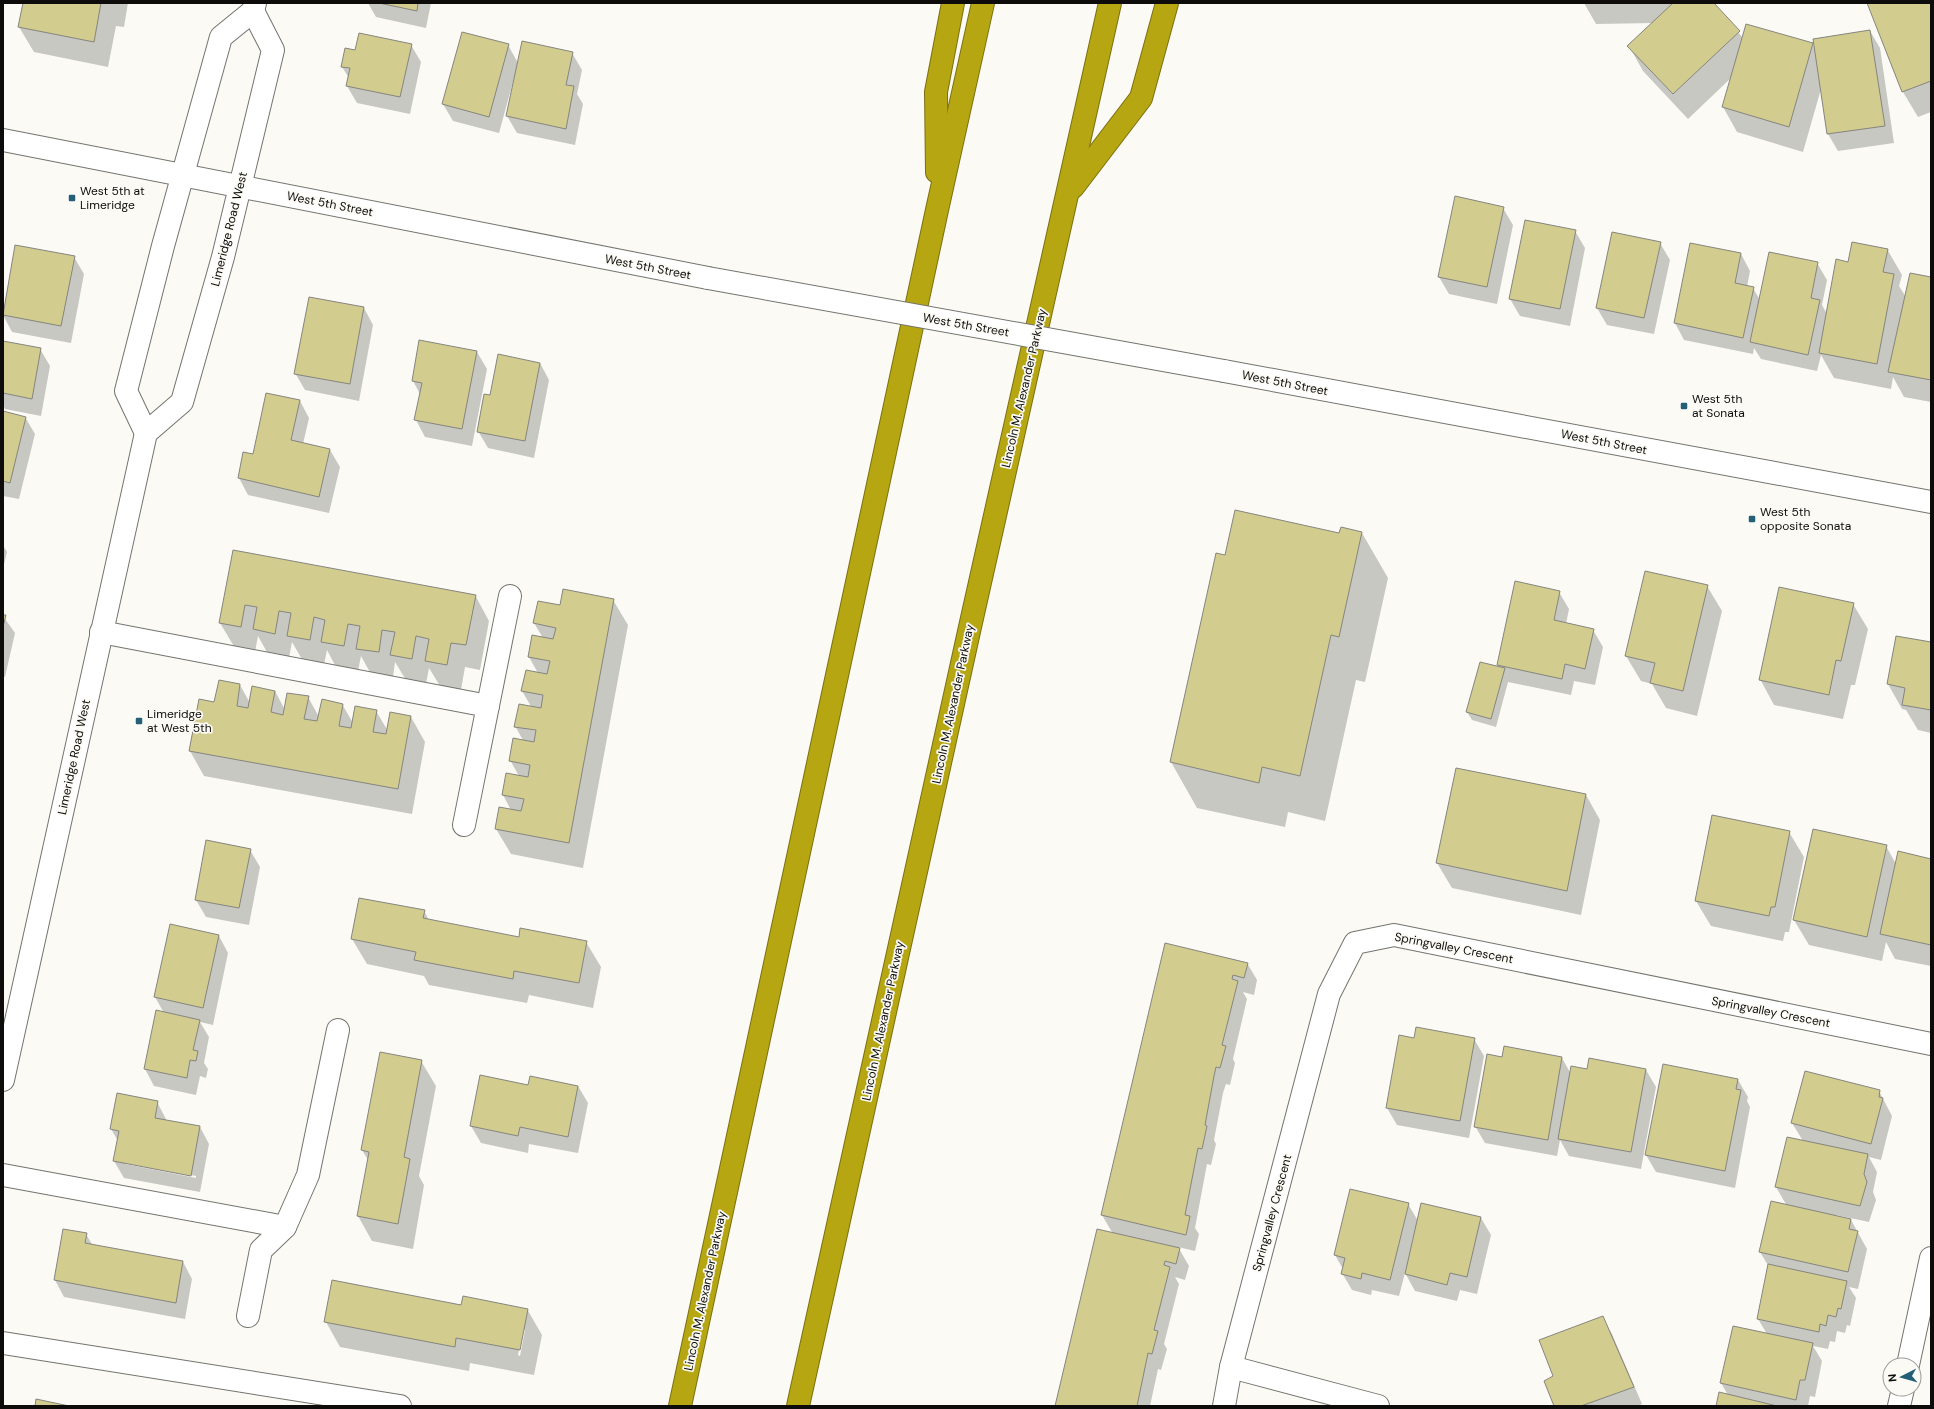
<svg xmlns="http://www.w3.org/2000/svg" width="1934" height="1409" viewBox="0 0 1934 1409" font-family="'DM Sans',sans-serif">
	<rect width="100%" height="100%" fill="#fbfaf4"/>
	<g fill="#0003" fill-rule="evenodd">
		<path d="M24,3H128L124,27L116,26L108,67L34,52L19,27Z"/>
		<path d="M368,3H431L426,28L376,17Z"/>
		<path d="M1584,3H1712L1743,38L1812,44L1815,48L1870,31L1880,48L1894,143L1838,151L1828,134L1821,89L1803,152L1737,132L1723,107L1731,78L1688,119L1643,71L1629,46L1654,23L1596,24Z"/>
		<path d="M1868,3H1931V112L1918,117L1903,92Z"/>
		<path d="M411,45L421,62L410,114L357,103L347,86L349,78L342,67L356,51Z"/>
		<path d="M508,45L518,63L572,53L582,70L577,94L583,104L575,145L517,133L507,116L515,78H514L499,133L453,121L443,104Z"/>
		<path d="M1503,208L1513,225L1497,304L1449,294L1439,277Z"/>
		<path d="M1575,231L1585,248L1570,326L1520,316L1510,299Z"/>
		<path d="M1660,243L1670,260L1654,334L1607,325L1597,308Z"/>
		<path d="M16,246L74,257L84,274L71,343L12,332L3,315Z"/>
		<path d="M1887,249L1902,275L1899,286L1906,297L1931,278V402L1904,397L1893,377L1891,389L1834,378L1821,355L1817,371L1761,359L1754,348L1753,354L1684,340L1675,323L1741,254L1750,271L1747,287L1753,288L1760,300L1817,263L1827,280L1822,305L1827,314L1848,263Z"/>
		<path d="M364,308L373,325L359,401L305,390L295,373Z"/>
		<path d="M3,342L40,349L50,366L41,416L5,409L3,405Z"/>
		<path d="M477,352L487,369L472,446L425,437L416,420L420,394L413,381Z"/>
		<path d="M540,363L549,380L534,458L488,448L478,431L491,396Z"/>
		<path d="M300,401L309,418L303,444L330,450L340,467L329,513L248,495L239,478L254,455Z"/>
		<path d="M3,412L25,417L35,434L19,499L3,496Z"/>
		<path d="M1362,533L1388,578L1365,682L1356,680L1325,821L1288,812L1285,827L1197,808L1171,762L1217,554L1225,556L1340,534Z"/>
		<path d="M3,545L7,552L3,568Z"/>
		<path d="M234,551L475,595L489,621L480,670L465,667L461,690L440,686L429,668L426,684L406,680L395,662L393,677L371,674L361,656L358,671L336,667L327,650L324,665L303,661L292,642L289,658L268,654L258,636L255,652L235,648L220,623Z"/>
		<path d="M1707,586L1722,611L1697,716L1666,708L1652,684L1641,681L1626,656Z"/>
		<path d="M1559,592L1569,609L1566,624L1593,630L1603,647L1595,685L1574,681L1571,695L1508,682L1496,727L1472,720L1467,712L1500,668L1498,665Z"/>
		<path d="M613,600L628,625L583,868L511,854L496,829L511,810L503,795L519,776L510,760L524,742L515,726L532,708L522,691L526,671L538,673L529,657L543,638L534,623L561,606Z"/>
		<path d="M1853,604L1868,629L1855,685H1851L1843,719L1774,705L1760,679Z"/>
		<path d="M3,616L15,633L5,677L3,676Z"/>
		<path d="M1896,637L1931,643V733L1918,730L1906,710L1902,709L1888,684Z"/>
		<path d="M240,685L250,703L275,691L285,710L308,697L319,717L342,704L353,723L376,711L388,731L391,714L411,717L425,742L412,814L204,776L190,751L215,703Z"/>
		<path d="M1586,795L1600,820L1581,915L1452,888L1437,863Z"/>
		<path d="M1789,832L1804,857L1789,932H1785L1783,941L1711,926L1696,901Z"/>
		<path d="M1886,846L1896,864L1931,860V966L1895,959L1886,942L1882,961L1809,945L1794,920Z"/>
		<path d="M250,850L260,867L249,925L206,917L196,900Z"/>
		<path d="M360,899L424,911L429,920L520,938L586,942L601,967L593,1008L529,995L527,1003L429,985L424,976L367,964L352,939Z"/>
		<path d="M219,936L228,953L213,1025L200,1022L209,1037L204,1063L208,1069L206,1078L200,1076L196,1095L154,1086L145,1069L164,1013L155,997Z"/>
		<path d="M1166,944L1247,963L1257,980L1254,995L1243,992L1247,999L1233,1059L1235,1063L1230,1085L1226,1084L1223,1093L1214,1140L1216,1144L1211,1165L1207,1164L1195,1228L1199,1234L1195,1251L1178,1247L1189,1266L1185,1280L1175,1277L1179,1284L1164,1344L1167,1349L1161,1370L1158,1369L1150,1406H1056L1113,1234L1102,1215Z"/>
		<path d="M1415,1039H1474L1484,1056L1469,1138L1397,1125L1387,1108Z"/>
		<path d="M1503,1058H1562L1571,1074L1587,1070H1646L1656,1087L1641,1169L1569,1156L1560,1140L1557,1156L1485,1143L1475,1126Z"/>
		<path d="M421,1061L436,1086L419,1176L424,1185L413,1249L372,1241L358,1216L368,1160L362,1150Z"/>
		<path d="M1664,1065L1738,1080L1748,1097L1747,1101L1750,1107L1735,1188L1656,1172L1646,1155Z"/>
		<path d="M480,1076L529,1086H578L588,1103L578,1153L529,1144L528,1153L481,1143L471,1126Z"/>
		<path d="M1879,1091L1892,1116L1881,1160L1869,1157L1877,1172L1873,1192L1876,1200L1869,1222L1836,1215V1217L1851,1220L1867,1249L1858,1289L1849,1287L1856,1298L1850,1326L1847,1325L1845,1333L1837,1331L1835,1342L1830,1341L1828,1349L1813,1346L1822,1361L1815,1397L1810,1396L1808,1406H1717L1728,1395L1721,1383L1767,1334L1758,1319L1769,1267L1760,1252L1787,1206L1776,1187L1803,1141L1792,1123Z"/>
		<path d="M157,1102L167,1121L200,1127L209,1144L200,1192L124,1178L114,1161L118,1141L111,1129ZM125,1162L196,1176V1178L125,1164Z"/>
		<path d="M1408,1204L1418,1221L1422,1204L1481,1218L1491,1235L1477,1294L1460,1290L1457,1301L1415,1291L1405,1273L1399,1296L1372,1290L1371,1295L1352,1290L1342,1273L1343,1269L1335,1255Z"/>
		<path d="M86,1234L93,1246L183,1262L192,1279L185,1319L64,1297L55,1280Z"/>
		<path d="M462,1306L527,1309L542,1335L534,1375L470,1363L469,1371L340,1347L326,1322ZM523,1330H525L520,1356L518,1355Z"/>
		<path d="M1602,1317L1612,1334L1642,1404L1638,1406H1555L1554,1377Z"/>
	</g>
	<g fill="#d3cc8f" stroke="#85857f">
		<path d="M23,3H101L94,42L18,27Z"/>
		<path d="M379,3H418L417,11Z"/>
		<path d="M1673,3H1714L1740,31L1673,94L1627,46Z"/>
		<path d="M1867,3H1931V81L1902,92Z"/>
		<path d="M1746,24L1813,43L1789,127L1722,107Z"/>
		<path d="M1870,30L1885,126L1827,134L1813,39Z"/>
		<path d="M462,32L509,44L489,117L442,104Z"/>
		<path d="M359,33L412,44L400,97L346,86L350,68L341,67L345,48L355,50Z"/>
		<path d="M522,41L573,52L566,85L574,86L566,129L506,116Z"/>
		<path d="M1455,196L1504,207L1487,287L1438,277Z"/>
		<path d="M1525,220L1576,230L1560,309L1509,299Z"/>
		<path d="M1612,232L1661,242L1644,318L1596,308Z"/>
		<path d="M1852,242L1888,249L1883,272L1894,274L1877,364L1819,353L1836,259L1848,262Z"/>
		<path d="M1690,243L1741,253L1735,283L1754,287L1743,338L1674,323Z"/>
		<path d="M15,245L75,256L61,326L3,315Z"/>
		<path d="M1769,252L1818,262L1811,298L1820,300L1808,355L1750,342Z"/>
		<path d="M1910,273L1931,277V380L1888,372Z"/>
		<path d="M309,297L364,307L350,384L294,374Z"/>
		<path d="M419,340L477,351L462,429L414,420L422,383L412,381Z"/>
		<path d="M3,341L41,348L32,399L3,393Z"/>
		<path d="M498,354L540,363L525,441L477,432L484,394L490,395Z"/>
		<path d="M266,393L300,400L291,440L330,449L319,497L238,478L243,452L253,454Z"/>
		<path d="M3,411L26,417L10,483L3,481Z"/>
		<path d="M1235,510L1339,533L1341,527L1362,532L1339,637L1331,635L1300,776L1262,767L1259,783L1170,762L1216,553L1225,555Z"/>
		<path d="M233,550L476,595L466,645L451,643L447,665L425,661L429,639L416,636L412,659L390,655L395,632L382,630L379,652L356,649L360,626L348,624L344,646L321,642L325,620L314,617L310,640L287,636L291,613L279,611L275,634L253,629L257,607L245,605L241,627L219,623Z"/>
		<path d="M1645,571L1708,585L1683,691L1650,683L1655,663L1625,656Z"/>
		<path d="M1515,581L1560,591L1554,620L1594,629L1585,669L1565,664L1562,679L1497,665Z"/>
		<path d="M1779,587L1854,603L1841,661L1836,660L1829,695L1759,680Z"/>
		<path d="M563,589L614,599L569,843L495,829L499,807L521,811L524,799L502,795L506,773L528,777L530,765L509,761L513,738L534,742L536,730L514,727L519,704L541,708L543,695L521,691L526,670L547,674L550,661L528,657L532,635L553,639L556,628L533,623L538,601L560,605Z"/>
		<path d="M3,615H6L3,627Z"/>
		<path d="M1896,636L1931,642V710L1902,705L1905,688L1887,684Z"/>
		<path d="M1480,662L1505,668L1491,719L1466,712Z"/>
		<path d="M219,680L240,684L237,706L248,708L252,686L275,691L271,712L283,715L287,693L309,696L304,719L317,721L322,699L343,704L339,726L351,728L355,706L377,710L373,732L386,734L390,712L411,716L398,789L189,751L199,699L214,702Z"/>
		<path d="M1456,768L1586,794L1567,891L1436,863Z"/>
		<path d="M1712,815L1790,831L1775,907H1771L1769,916L1695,901Z"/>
		<path d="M1813,829L1887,845L1867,937L1793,920Z"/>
		<path d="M206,840L251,849L239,908L195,900Z"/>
		<path d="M1898,851L1931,859V945L1880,934Z"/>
		<path d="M359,898L425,910L423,918L519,937L520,928L587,941L579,983L514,971L513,979L414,960L416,952L351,939Z"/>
		<path d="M170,924L219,935L203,1008L154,997Z"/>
		<path d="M1165,943L1248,963L1244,978L1233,975L1232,979L1238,981L1222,1045L1226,1046L1220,1068L1216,1067L1214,1076L1205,1125L1207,1126L1202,1149L1198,1148L1185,1215L1190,1216L1186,1235L1101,1215Z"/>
		<path d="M156,1010L200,1020L193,1050L198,1051L196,1061L190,1060L187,1078L144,1069Z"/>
		<path d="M1416,1027L1475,1038L1460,1121L1386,1108L1399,1035L1414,1038Z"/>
		<path d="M1504,1046L1562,1057L1548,1140L1474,1127L1487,1054L1502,1057Z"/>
		<path d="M380,1052L422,1060L404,1157L410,1159L398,1224L357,1216L369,1152L361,1150Z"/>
		<path d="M1589,1058L1646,1069L1631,1152L1558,1139L1571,1066L1587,1069Z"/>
		<path d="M1663,1064L1738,1079L1736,1089L1741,1090L1725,1171L1645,1155Z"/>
		<path d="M1805,1071L1880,1090L1879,1097L1883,1098L1871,1144L1791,1123Z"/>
		<path d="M480,1075L528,1085L530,1076L578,1086L568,1137L520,1127L518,1136L470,1126Z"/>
		<path d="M117,1093L158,1101L155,1118L200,1126L191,1176L113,1161L119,1131L110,1129Z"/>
		<path d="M1787,1137L1868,1154L1864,1174L1867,1182L1860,1206L1775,1187Z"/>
		<path d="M1350,1189L1409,1203L1390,1280L1362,1273L1361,1279L1341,1274L1345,1258L1334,1255Z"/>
		<path d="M1771,1201L1851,1219L1849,1229L1858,1231L1848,1272L1759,1252Z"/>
		<path d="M1421,1203L1481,1217L1467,1277L1450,1273L1447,1285L1405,1274Z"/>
		<path d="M63,1229L87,1233L85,1243L183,1261L176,1303L54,1280Z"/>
		<path d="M1097,1229L1180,1248L1176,1264L1165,1261L1164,1265L1170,1267L1154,1330L1158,1331L1152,1354L1148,1353L1137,1406H1055Z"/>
		<path d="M1768,1264L1847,1281L1841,1309L1838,1308L1836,1317L1828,1315L1826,1326L1820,1324L1819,1332L1757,1319Z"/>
		<path d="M332,1280L461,1305L463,1296L528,1309L520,1350L456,1338L455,1347L324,1322Z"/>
		<path d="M1603,1316L1634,1387L1581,1406H1554L1544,1381L1553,1376L1539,1340Z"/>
		<path d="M1733,1326L1813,1343L1805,1380H1800L1796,1400L1720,1383Z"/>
		<path d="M1719,1392L1777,1406H1716Z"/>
		<path d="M36,1399L69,1406H35Z"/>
	</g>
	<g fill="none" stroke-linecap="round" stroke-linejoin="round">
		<g stroke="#74746f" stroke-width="24">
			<g id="minor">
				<path d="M3,140L708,278"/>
				<path d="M1224,371L1931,502"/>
				<path d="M146,433L126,391L163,246L221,37L253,11L255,3"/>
				<path d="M101,632L488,706"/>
				<path d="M464,825L510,596"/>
				<path d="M3,1080L146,433L182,402L223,257L273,50L253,11"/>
				<path d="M3,1175L285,1227L308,1175L338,1030"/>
				<path d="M248,1316L261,1250L285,1227"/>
				<path d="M3,1343L400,1406"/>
				<path d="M1908,1365L1931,1258"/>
				<path d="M1231,1367L1378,1406"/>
				<path d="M1224,1406L1231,1367L1329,994L1355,943L1394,935L1931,1044"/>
				<path d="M1899,1406L1903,1389"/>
			</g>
		</g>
		<g stroke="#7b7010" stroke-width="24">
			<g id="highway">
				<path d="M937,172L936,92L953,3"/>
				<path d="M1073,187L1141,98L1167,3"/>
				<path d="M680,1406L937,210L983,3"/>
				<path d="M798,1406L970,627L1110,3"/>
			</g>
		</g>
		<use href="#minor" stroke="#fff" stroke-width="22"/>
		<use href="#highway" stroke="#b6a612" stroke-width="22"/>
		<g stroke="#74746f" stroke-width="24" stroke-linecap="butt">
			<path id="minor-bridge" d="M708,278L1224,371"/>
		</g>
		<use href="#minor-bridge" stroke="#fff" stroke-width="22"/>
	</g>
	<g fill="#236077" stroke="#fbfaf4" stroke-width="1.5">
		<rect x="68" y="194" width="8" height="8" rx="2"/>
		<rect x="1680" y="402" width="8" height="8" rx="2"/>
		<rect x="1748" y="515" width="8" height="8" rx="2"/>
		<rect x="135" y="717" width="8" height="8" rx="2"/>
	</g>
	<g text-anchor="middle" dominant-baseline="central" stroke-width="3.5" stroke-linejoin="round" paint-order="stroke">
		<g font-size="12" fill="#0d0c0b" stroke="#fbfaf4" text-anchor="start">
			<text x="80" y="191">West 5th at<tspan x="80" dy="14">Limeridge</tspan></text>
			<text x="1692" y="399">West 5th<tspan x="1692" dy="14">at Sonata</tspan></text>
			<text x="1760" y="512">West 5th<tspan x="1760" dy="14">opposite Sonata</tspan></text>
			<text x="147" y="714">Limeridge<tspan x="147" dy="14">at West 5th</tspan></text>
		</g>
		<g font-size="12" fill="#0d0c0b" stroke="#fbfaf4">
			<text transform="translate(330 204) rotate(11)">West 5th Street</text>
			<text transform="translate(229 229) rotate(-76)">Limeridge Road West</text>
			<text transform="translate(648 267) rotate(11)">West 5th Street</text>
			<text transform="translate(966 325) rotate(10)">West 5th Street</text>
			<text transform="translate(1285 383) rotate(11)">West 5th Street</text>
			<text transform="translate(1024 388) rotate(-77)">Lincoln M. Alexander Parkway</text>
			<text transform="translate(1604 442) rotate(11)">West 5th Street</text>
			<text transform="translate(953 704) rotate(-78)">Lincoln M. Alexander Parkway</text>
			<text transform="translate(74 757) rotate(-78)">Limeridge Road West</text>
			<text transform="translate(1454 948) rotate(11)">Springvalley Crescent</text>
			<text transform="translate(1771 1012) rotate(11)">Springvalley Crescent</text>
			<text transform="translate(883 1021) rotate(-78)">Lincoln M. Alexander Parkway</text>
			<text transform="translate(1272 1213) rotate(-75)">Springvalley Crescent</text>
			<text transform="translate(705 1291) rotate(-78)">Lincoln M. Alexander Parkway</text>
		</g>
	</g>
	<rect width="1934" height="1409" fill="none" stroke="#0d0c0b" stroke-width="8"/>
	<g transform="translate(1902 1377) rotate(264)"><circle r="19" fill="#fbfaf4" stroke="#9c9b97"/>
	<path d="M0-3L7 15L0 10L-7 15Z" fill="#236077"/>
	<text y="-6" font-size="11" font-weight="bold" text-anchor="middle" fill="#0d0c0b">N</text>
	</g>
</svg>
